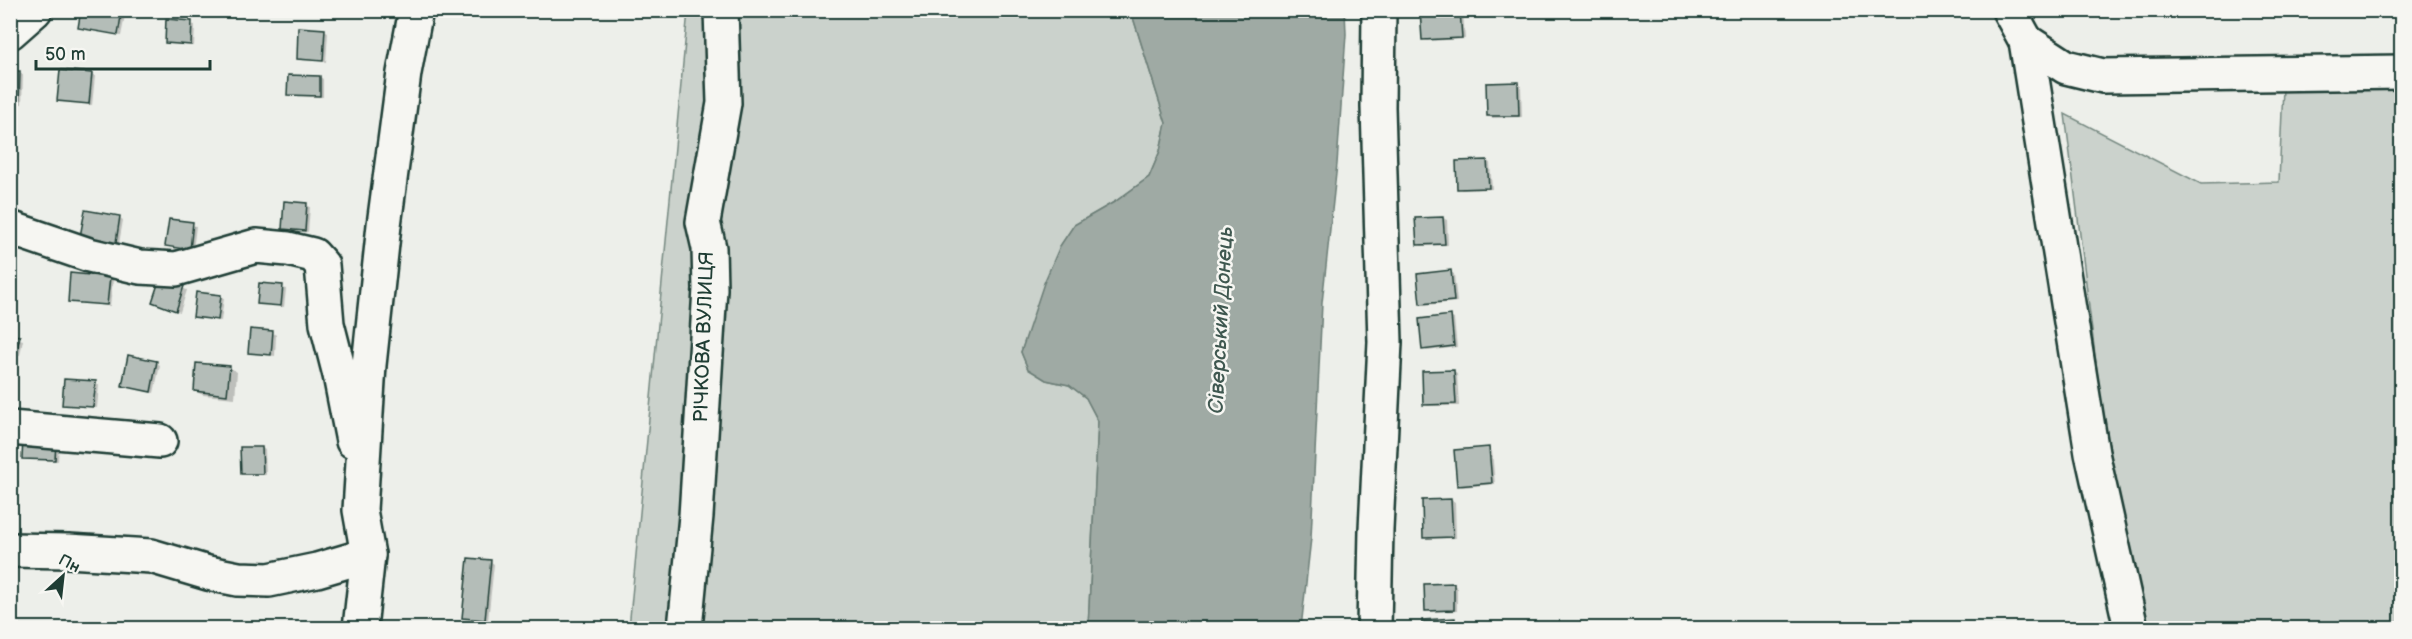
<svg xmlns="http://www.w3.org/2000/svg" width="2412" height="639" viewBox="0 0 2412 639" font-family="'Balsamiq Sans',sans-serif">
	<rect width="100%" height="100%" fill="#edefea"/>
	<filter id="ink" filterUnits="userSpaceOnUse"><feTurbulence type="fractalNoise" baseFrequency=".0167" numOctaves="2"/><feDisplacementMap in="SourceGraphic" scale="12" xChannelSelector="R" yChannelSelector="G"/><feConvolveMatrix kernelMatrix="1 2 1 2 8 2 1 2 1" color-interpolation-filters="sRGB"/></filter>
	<g filter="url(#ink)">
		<g fill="#cbd2cc" stroke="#758880" stroke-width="1.5">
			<path d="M688,11H1131L1166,123L1160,151L1149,177L1116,201L1074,225L1060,246L1021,352L1028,369L1046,380L1069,385L1086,398L1098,421L1088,628H629Z"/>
			<path d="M2283,88H2401V628H2129L2065,114L2201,184L2279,182Z"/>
		</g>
		<path fill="#9faaa4" stroke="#6c7e77" stroke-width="1.5" d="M1131,11H1345L1346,34L1337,164L1322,303L1311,538L1301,628H1088L1098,421L1086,398L1069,385L1046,380L1028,369L1021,352L1044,283L1060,246L1074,225L1116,201L1149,177L1160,151L1166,123Z"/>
		<g fill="#0003">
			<path d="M82,10H126L121,36L79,27Z"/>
			<path d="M1421,10H1463L1465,39L1427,41L1423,39Z"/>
			<path d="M168,21L195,25L194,46L166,43Z"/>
			<path d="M324,30L328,32L326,62L298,58Z"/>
			<path d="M10,72L23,74L22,104H10Z"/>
			<path d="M92,74L95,76L92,105L59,100Z"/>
			<path d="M320,77L323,79V97L292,96L289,94Z"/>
			<path d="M1517,84L1521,86L1522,117L1492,118L1488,116Z"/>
			<path d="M1487,161L1490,163L1492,189L1462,190L1459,188Z"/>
			<path d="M307,205L310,207L308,232L284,228Z"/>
			<path d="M120,218L123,220L118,250L84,244Z"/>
			<path d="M1443,218L1447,220L1448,245L1422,246L1418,244Z"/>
			<path d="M170,221L196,226L193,250L167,245Z"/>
			<path d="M1451,272L1454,274L1457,302L1425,305L1421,303Z"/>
			<path d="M109,278L113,280L110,306L69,301Z"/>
			<path d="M161,280L187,290L180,312L157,304Z"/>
			<path d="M260,284L286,289L284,307L258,303Z"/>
			<path d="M220,296L224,298L221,321L195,316Z"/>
			<path d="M1450,317L1454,319L1457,347L1427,351L1424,349Z"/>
			<path d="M273,333L276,335L275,356L249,352Z"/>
			<path d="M10,336L23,340L20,355L10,353Z"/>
			<path d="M157,363L160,365L154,393L127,387Z"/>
			<path d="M229,367L237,372L235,398L203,395L195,391Z"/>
			<path d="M1454,372L1457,374L1459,406H1428L1425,404Z"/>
			<path d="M95,383L99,385L97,408L64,404Z"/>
			<path d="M59,444L58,461L23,458Z"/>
			<path d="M262,448L265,450L266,475H246L242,473Z"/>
			<path d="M1488,449L1492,451L1495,484L1462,487L1459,485Z"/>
			<path d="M1451,500L1455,502L1456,538L1428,539L1425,537Z"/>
			<path d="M491,562L494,564L488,621L467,619L463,617Z"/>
			<path d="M1453,585L1457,587V611L1430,612L1426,610Z"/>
			<path d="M1454,620L1458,622V628H1424L1423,621Z"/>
		</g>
		<g fill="#b4bdb8" stroke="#1f3d34" stroke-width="1.5">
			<path d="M81,10H122L118,35L78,28Z"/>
			<path d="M1420,10H1460L1462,38L1422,40Z"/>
			<path d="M166,19L192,21L191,45L165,43Z"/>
			<path d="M298,27L325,29L323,61L297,59Z"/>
			<path d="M60,70L92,73L89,104L57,101Z"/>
			<path d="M10,71H20L19,103H10Z"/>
			<path d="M288,75L320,76V96L287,95Z"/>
			<path d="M1518,82L1519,116H1487L1486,83Z"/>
			<path d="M1487,160L1489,188L1457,189L1456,161Z"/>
			<path d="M284,201L307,203L305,231L282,229Z"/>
			<path d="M85,210L120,216L115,249L79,242Z"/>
			<path d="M1443,217L1445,244L1417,245L1415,218Z"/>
			<path d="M169,219L193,222L190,250L165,246Z"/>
			<path d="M1451,270L1454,301L1420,304L1417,274Z"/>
			<path d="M70,273L110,277L107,305L68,302Z"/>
			<path d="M160,278L184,286L176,311L152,302Z"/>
			<path d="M259,283L283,285L281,306L257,304Z"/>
			<path d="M196,292L221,295L218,320L193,317Z"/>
			<path d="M1451,315L1454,346L1422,350L1419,319Z"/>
			<path d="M250,329L273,331L271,355L248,353Z"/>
			<path d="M10,334L20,336L16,354L10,353Z"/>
			<path d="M128,355L157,361L151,392L122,386Z"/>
			<path d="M196,363L230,366L227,395L194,391Z"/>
			<path d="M1454,370L1456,404L1423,405L1422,371Z"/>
			<path d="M64,379L96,381L93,407L62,405Z"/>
			<path d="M23,439L56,441L55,460L22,459Z"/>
			<path d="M240,447H262L263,474H241Z"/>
			<path d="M1489,447L1492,483L1457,486L1454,450Z"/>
			<path d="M1451,499L1453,537L1423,538L1422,500Z"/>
			<path d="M468,558L491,560L485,620L462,618Z"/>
			<path d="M1454,583V610L1425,611L1424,584Z"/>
			<path d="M1455,618V628H1422V620Z"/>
		</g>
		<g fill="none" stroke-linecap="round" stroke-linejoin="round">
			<g stroke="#1f3d34" stroke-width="38">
				<g id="minor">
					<path d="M2009,10L2026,41"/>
					<path d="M10,32L35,10"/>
					<path d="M10,228L89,255L140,267L176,269L256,246L288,249L313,255L322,265L327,324L340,375L353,441"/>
					<path d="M10,428L160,441"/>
					<path d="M10,550L68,551L151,556L208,573L238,579L269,580L317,570L368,555"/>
					<path d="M360,628L368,555L360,510L369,365L384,225L404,73L416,10"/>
					<path d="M685,628L696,516L710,289L709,248L703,222L724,103L721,10"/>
					<path d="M1374,628L1376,529L1385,342L1378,107L1379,10"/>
					<path d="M2131,628L2092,453L2026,41L2066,67L2103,76L2402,72"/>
				</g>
			</g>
			<use href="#minor" stroke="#f6f6f2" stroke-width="33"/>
		</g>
	</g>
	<g text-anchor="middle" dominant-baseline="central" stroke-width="5" stroke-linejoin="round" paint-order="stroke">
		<g font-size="20" fill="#1f3d34" stroke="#f6f6f2">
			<text transform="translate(704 337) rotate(-88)">РІЧКОВА ВУЛИЦЯ</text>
		</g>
		<g font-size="21" font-style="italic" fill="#3f5850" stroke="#f6f6f2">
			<text transform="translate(1221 320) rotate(-87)">Сіверський Донець</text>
		</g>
	</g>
	<rect width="2412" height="639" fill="none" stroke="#f6f6f2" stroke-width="36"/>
	<rect x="18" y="18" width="2376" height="603" fill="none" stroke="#1f3d34" stroke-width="2" filter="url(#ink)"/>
	<g transform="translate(63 576) rotate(27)" stroke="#f6f6f2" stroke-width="4.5" paint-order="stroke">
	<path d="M0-4.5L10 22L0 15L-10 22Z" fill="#1f3d34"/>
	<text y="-9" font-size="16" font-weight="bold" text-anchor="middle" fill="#1f3d34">Пн</text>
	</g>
	<path d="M36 60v9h174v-9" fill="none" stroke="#1f3d34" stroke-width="3"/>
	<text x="45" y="60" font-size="18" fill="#1f3d34" stroke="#f6f6f2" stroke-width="4.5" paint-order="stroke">50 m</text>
</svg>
